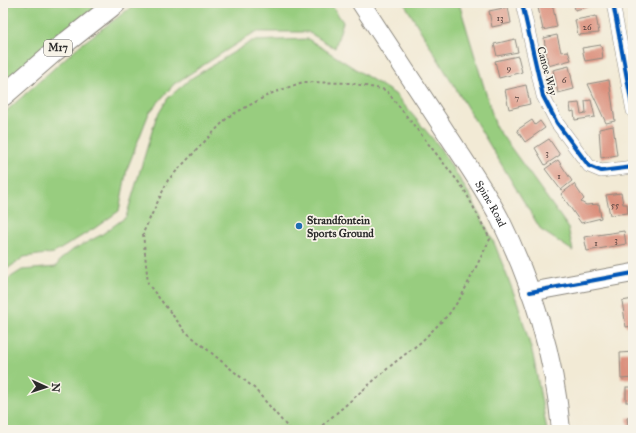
<svg xmlns="http://www.w3.org/2000/svg" width="636" height="433" viewBox="0 0 636 433" font-family="'IM FELL Great Primer',serif">
	<rect width="100%" height="100%" fill="#f7f3e8"/>
	<filter id="ink" filterUnits="userSpaceOnUse"><feTurbulence type="fractalNoise" baseFrequency=".025" numOctaves="2"/><feDisplacementMap in="SourceGraphic" scale="8" xChannelSelector="R" yChannelSelector="G"/><feConvolveMatrix kernelMatrix="1 2 1 2 8 2 1 2 1" color-interpolation-filters="sRGB"/></filter>
	<filter id="wash" filterUnits="userSpaceOnUse"><feTurbulence type="fractalNoise" baseFrequency=".012" numOctaves="4" result="noise"/><feDisplacementMap in="SourceGraphic" scale="16" xChannelSelector="R" yChannelSelector="G"/><feGaussianBlur stdDeviation="0.9" result="paint"/><feColorMatrix in="noise" values="0 0 0 0 0 0 0 0 0 0 0 0 0 0 0 0 0 1.4 0 .05"/><feComposite in="paint" operator="in"/></filter>
	<g filter="url(#wash)">
		<rect width="100%" height="100%" fill="#f2ead5"/>
		<g fill="#98cd7f" stroke="#627c55">
			<path d="M3,3H103L3,84Z"/>
			<path d="M137,3H330L343,22L335,48L308,32H255L174,84L149,113L127,169L119,211L95,228L54,253L24,257L3,272V114L79,46Z"/>
			<path d="M404,3H459L496,127L568,227L573,251L541,230Z"/>
			<path d="M308,39L395,94L438,145L471,197L495,245L518,304L533,355L547,430H3V282L22,270L56,267L60,260L74,249L101,235L126,217L156,118L168,98L190,79L252,41Z"/>
		</g>
		<g id="blocks">
			<g fill="#db907d">
				<path d="M537,3H552L557,27L543,30Z"/>
				<path d="M574,3H595V5L575,10Z"/>
				<path d="M508,7L511,23L492,27L489,11Z"/>
				<path d="M596,16L599,33L578,35L575,20Z"/>
				<path d="M557,35L561,52L568,51L571,60L548,66L544,38Z"/>
				<path d="M515,39L518,52L497,56L494,44Z"/>
				<path d="M601,45L603,58L585,61L582,48Z"/>
				<path d="M518,56L522,72L499,78L495,61Z"/>
				<path d="M569,66L574,89L558,93L553,70Z"/>
				<path d="M609,80L615,121L606,123L588,84Z"/>
				<path d="M526,85L530,104L509,109L505,90Z"/>
				<path d="M591,100L595,117L575,120L574,111L571,112L570,104L579,103L581,114L586,113L585,101Z"/>
				<path d="M532,120L535,125L540,121L545,128L525,142L517,130Z"/>
				<path d="M613,126L617,155L601,158L599,129Z"/>
				<path d="M549,139L560,155L545,165L535,148Z"/>
				<path d="M558,160L572,181L561,190L545,169Z"/>
				<path d="M574,184L584,199L581,202L586,205L599,204L601,218L581,223L561,194Z"/>
				<path d="M621,193L623,204H627L628,213L610,215L606,195Z"/>
				<path d="M624,231L626,244L587,251L584,237Z"/>
				<path d="M633,299V326L626,327L622,301Z"/>
				<path d="M633,352V378L621,379L620,353Z"/>
				<rect x="626" y="387" width="7" height="15"/>
				<path d="M633,417V430H629L627,418Z"/>
			</g>
		</g>
	</g>
	<g filter="url(#ink)">
		<use href="#blocks" fill-opacity="0" stroke="#8e8a80" stroke-width="1"/>
		<g fill="none" stroke-linecap="round" stroke-linejoin="round">
			<g stroke="#8e8a80" stroke-width="14">
				<g id="street">
					<path d="M522,3L543,96L557,123L589,166L601,171L633,167"/>
					<path d="M613,3L633,111"/>
				</g>
			</g>
			<g stroke="#8e8a80" stroke-width="20">
				<g id="secondary">
					<path id="s1" d="M361,3C390,48 420,92 449,137C467,164 485,190 500,219C532,284 555,358 561,430"/>
					<path d="M530,292L633,273"/>
				</g>
			</g>
			<g stroke="#8e8a80" stroke-width="22">
				<path id="primary" d="M3,96L55,51L116,3"/>
			</g>
			<path stroke="#8e8a80" stroke-width="2" stroke-dasharray="3 3" stroke-linecap="butt" d="M290,430L254,388L186,332L148,284L143,233L168,180L228,117L270,94L303,82L350,83L386,90L464,189L490,239L461,297L449,314L421,342L394,363L317,430"/>
			<use href="#street" stroke="#fff" stroke-width="13"/>
			<use href="#secondary" stroke="#fff" stroke-width="18"/>
			<use href="#primary" stroke="#fff" stroke-width="20"/>
			<g stroke="#f7f3e8" stroke-width="6">
				<g id="cycleway">
					<path d="M522,3L543,96L557,123L589,166L601,171L633,167"/>
					<path d="M613,3L633,111"/>
					<path d="M530,292L633,273"/>
				</g>
			</g>
			<use href="#cycleway" stroke="#0057b8" stroke-width="4"/>
		</g>
	</g>
	<circle fill="#1f6fb2" stroke="#f7f3e8" stroke-width="1.5" cx="299" cy="226" r="4"/>
	<g text-anchor="middle" dominant-baseline="central" stroke-width="3.5" stroke-linejoin="round" paint-order="stroke">
		<g font-size="9" fill="#574440">
			<text x="500" y="17">13</text>
			<text x="587" y="26">26</text>
			<text x="509" y="67">9</text>
			<text x="564" y="79">6</text>
			<text x="517" y="97">7</text>
			<text x="547" y="152">3</text>
			<text x="559" y="175">1</text>
			<text x="615" y="204">55</text>
			<text x="616" y="239">3</text>
			<text x="596" y="242">1</text>
		</g>
		<rect fill="#f7f3e8" stroke="#686764" stroke-width="1" x="44" y="40" width="28" height="16" rx="3"/>
		<g font-size="10" font-weight="bold" fill="#2b2b2b">
			<text x="58" y="48">M17</text>
		</g>
		<g font-size="11" fill="#2b2b2b" stroke="#f7f3e8">
			<text transform="translate(547 71) rotate(75)">Canoe Way</text>
			<text stroke="none"><textPath href="#s1" startOffset="239">Spine Road</textPath></text>
		</g>
		<g font-size="11" font-weight="bold" fill="#2b2b2b" stroke="#f7f3e8" text-anchor="start">
			<text x="307" y="220">Strandfontein<tspan x="307" dy="13">Sports Ground</tspan></text>
		</g>
	</g>
	<rect width="636" height="433" fill="none" stroke="#f7f3e8" stroke-width="16"/>
	<g transform="translate(46 387) rotate(93)" stroke="#f7f3e8" stroke-width="3" paint-order="stroke">
	<path d="M0-3L7 15L0 10L-7 15Z" fill="#2b2b2b"/>
	<text y="-6" font-size="11" font-weight="bold" text-anchor="middle" fill="#2b2b2b">N</text>
	</g>
</svg>
